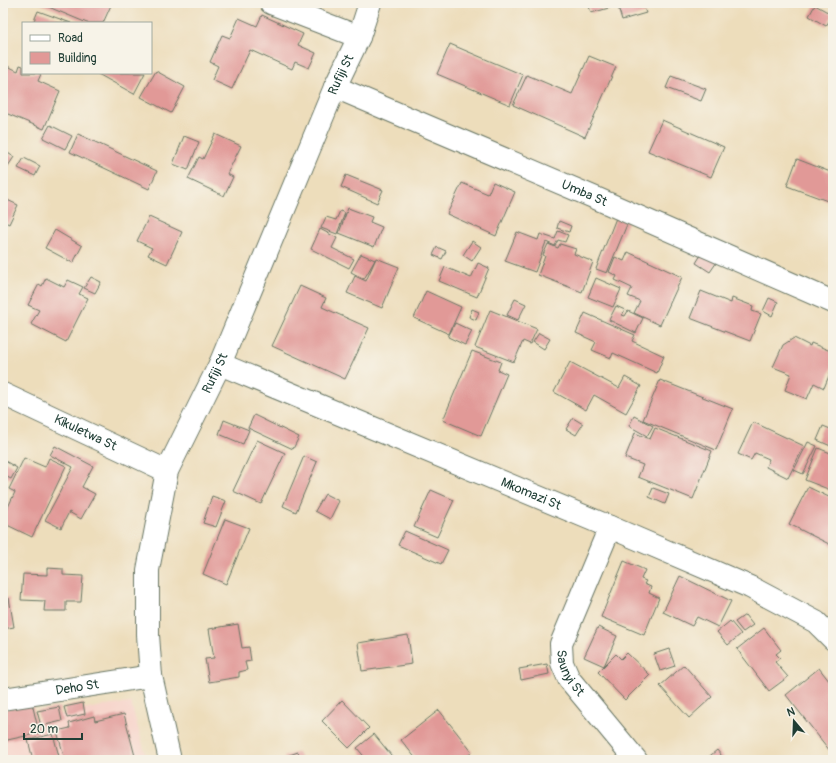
<svg xmlns="http://www.w3.org/2000/svg" width="836" height="763" viewBox="0 0 836 763" font-family="Pangolin,sans-serif">
	<rect width="100%" height="100%" fill="#f7f3e8"/>
	<filter id="ink" filterUnits="userSpaceOnUse"><feTurbulence type="fractalNoise" baseFrequency=".025" numOctaves="2"/><feDisplacementMap in="SourceGraphic" scale="8" xChannelSelector="R" yChannelSelector="G"/><feConvolveMatrix kernelMatrix="1 2 1 2 8 2 1 2 1" color-interpolation-filters="sRGB"/></filter>
	<filter id="wash" filterUnits="userSpaceOnUse"><feTurbulence type="fractalNoise" baseFrequency=".012" numOctaves="4" result="noise"/><feDisplacementMap in="SourceGraphic" scale="16" xChannelSelector="R" yChannelSelector="G"/><feGaussianBlur stdDeviation="0.9" result="paint"/><feColorMatrix in="noise" values="0 0 0 0 0 0 0 0 0 0 0 0 0 0 0 0 0 1.4 0 .05"/><feComposite in="paint" operator="in"/></filter>
	<g filter="url(#wash)">
		<rect width="100%" height="100%" fill="#edddbb"/>
		<path fill="#f7d1c8" d="M131,703L147,760H3V726L102,706Z"/>
		<g id="blocks">
			<g fill="#e19997">
				<path d="M39,3H112L103,23H87Z"/>
				<path d="M588,3H616V6L591,13Z"/>
				<path d="M617,3H642L646,13L622,20Z"/>
				<path d="M815,5L833,15L826,26L809,16Z"/>
				<path d="M38,11L71,23H33Z"/>
				<path d="M262,15L303,34L298,45L316,53L309,68L295,62L292,69L250,50L232,89L212,80L218,66L210,62L222,35L230,38L239,18L257,26Z"/>
				<path d="M450,44L523,75L510,105L437,74Z"/>
				<path d="M589,56L616,67L585,137L513,105L527,75L572,94Z"/>
				<path d="M3,64L18,71L20,65L23,66V73H38L41,74L38,81L60,91L44,129L3,112Z"/>
				<path d="M156,71L185,87L171,113L141,97Z"/>
				<path d="M99,73H145L134,94L98,74Z"/>
				<path d="M671,76L706,89L701,101L666,88Z"/>
				<path d="M662,120L724,147L711,177L648,151Z"/>
				<path d="M50,125L72,136L65,149L43,138Z"/>
				<path d="M78,134L157,171L149,189L70,152Z"/>
				<path d="M215,134L241,146L227,174L233,177L224,196L188,179L199,157L203,159Z"/>
				<path d="M184,136L199,142L188,170L173,164Z"/>
				<path d="M3,150L14,157L8,166L3,162Z"/>
				<path d="M24,158L40,166L35,176L18,168Z"/>
				<path d="M797,159L833,173V203L787,186Z"/>
				<path d="M346,175L383,190L377,203L341,187Z"/>
				<path d="M493,182L515,192L496,236L447,214L462,183L488,194Z"/>
				<path d="M3,198L18,205L9,224L3,221Z"/>
				<path d="M348,208L372,217L370,222L382,227L374,247L339,233Z"/>
				<path d="M340,211L345,213L337,234L321,228L326,217L336,220Z"/>
				<path d="M149,217L182,232L167,264L148,255L152,248L137,241Z"/>
				<path d="M616,218L628,222L607,273L596,269Z"/>
				<path d="M559,221L571,226L569,232L557,228Z"/>
				<path d="M320,229L337,238L332,248L354,259L349,268L311,249Z"/>
				<path d="M55,230L82,246L73,263L45,248Z"/>
				<path d="M558,231L568,235L565,242L558,240L555,246L546,242L535,272L505,261L517,232L538,240L540,234L555,239Z"/>
				<path d="M472,241L481,247L472,261L463,255Z"/>
				<path d="M548,244L558,248L560,244L576,249L574,254L593,262L582,292L538,275L545,256L543,255Z"/>
				<path d="M437,247L446,251L442,259L433,255Z"/>
				<path d="M704,250L719,259L710,272L696,263Z"/>
				<path d="M628,252L682,277L660,325L634,313L640,301L628,296L632,288L615,280L617,276L609,272L615,257L624,261Z"/>
				<path d="M361,254L375,260L364,279L351,272Z"/>
				<path d="M376,258L399,267L382,308L347,293L355,276L366,281Z"/>
				<path d="M478,263L489,268L477,297L439,281L445,267L471,278Z"/>
				<path d="M91,277L101,282L95,293L84,288Z"/>
				<path d="M46,278L64,287L68,280L83,287L79,294L88,298L66,342L31,324L39,310L28,305L39,284L42,286Z"/>
				<path d="M596,278L621,289L613,307L588,297Z"/>
				<path d="M300,286L326,298L322,307L369,328L345,379L272,346Z"/>
				<path d="M426,291L461,307L449,334L414,318Z"/>
				<path d="M701,291L731,303L732,298L753,306L752,311L761,314L750,341L690,318Z"/>
				<path d="M769,298L778,302L772,316L763,311Z"/>
				<path d="M515,299L526,304L518,320L507,315Z"/>
				<path d="M616,306L625,310L622,315L625,316L628,311L643,318L636,333L609,320Z"/>
				<path d="M472,309L479,312L476,320L469,317Z"/>
				<path d="M490,310L537,329L530,344L523,341L514,362L475,347Z"/>
				<path d="M585,313L635,335L632,341L664,356L657,373L613,353L611,358L592,350L596,342L576,333Z"/>
				<path d="M455,323L472,331L465,345L448,337Z"/>
				<path d="M539,333L550,339L544,349L533,342Z"/>
				<path d="M794,338L810,346L811,343L833,352V366L824,388L814,383L807,399L785,390L791,374L773,367L783,345Z"/>
				<path d="M472,351L501,362L498,370L507,374L481,436L443,420Z"/>
				<path d="M570,362L619,388L625,377L641,386L626,413L594,395L586,410L554,392Z"/>
				<path d="M660,380L733,409L716,450L643,420Z"/>
				<path d="M254,415L299,437L293,449L248,428Z"/>
				<path d="M634,416L653,426L647,436L629,426Z"/>
				<path d="M573,418L583,424L576,435L566,429Z"/>
				<path d="M224,420L249,430L243,444L219,434Z"/>
				<path d="M753,422L804,446L788,478L766,467L769,459L755,453L751,460L738,454Z"/>
				<path d="M823,426L833,430V447L817,440Z"/>
				<path d="M655,428L712,451L693,499L638,477L643,465L625,458L635,433L650,439Z"/>
				<path d="M257,440L285,453L261,504L233,491Z"/>
				<path d="M808,442L817,446L803,474L794,470Z"/>
				<path d="M55,446L93,466L82,487L95,494L81,519L69,512L61,528L45,520L73,467L50,455Z"/>
				<path d="M818,448L833,454V491L805,480Z"/>
				<path d="M304,456L317,462L296,512L283,506Z"/>
				<path d="M24,458L45,467L49,458L66,466L32,537L3,523V518L15,492L9,489Z"/>
				<path d="M5,461L17,468L11,479L3,475V465Z"/>
				<path d="M808,487L833,499V546L789,524Z"/>
				<path d="M653,488L669,494L665,504L649,497Z"/>
				<path d="M431,490L454,500L437,537L414,527Z"/>
				<path d="M325,494L339,501L330,519L315,511Z"/>
				<path d="M212,496L226,501L216,527L203,523Z"/>
				<path d="M225,519L249,528L226,584L203,574Z"/>
				<path d="M405,531L448,550L441,564L398,545Z"/>
				<path d="M624,561L645,570L641,579L646,581L644,584L651,587L649,593L659,598L644,635L601,617Z"/>
				<path d="M47,568L63,569V575L83,576L81,602H66V611H44L45,601L21,600L23,574L47,575Z"/>
				<path d="M680,576L731,601L718,627L697,617L692,626L663,612Z"/>
				<path d="M9,598L14,627L3,629V599Z"/>
				<path d="M745,615L753,625L743,632L735,622Z"/>
				<path d="M730,621L741,634L728,645L717,632Z"/>
				<path d="M238,624L242,648L249,647L251,661L245,662L247,670L239,672V677L209,682L205,659L214,658L209,629Z"/>
				<path d="M598,627L617,636L604,666L584,657Z"/>
				<path d="M764,628L781,650L776,654L780,658L775,662L788,677L769,691L737,649Z"/>
				<path d="M408,635L412,664L362,671L358,643Z"/>
				<path d="M669,649L675,666L660,671L654,654Z"/>
				<path d="M627,653L650,675L625,700L598,672L616,654L621,659Z"/>
				<path d="M547,664L549,674L521,680L519,669Z"/>
				<path d="M684,665L712,697L689,718L660,686Z"/>
				<path d="M819,668L833,686V749L830,751L786,695Z"/>
				<path d="M342,700L369,728L349,748L322,721Z"/>
				<path d="M32,703L39,733L3,741V710Z"/>
				<path d="M83,703L85,714L67,718L64,707Z"/>
				<path d="M59,707L62,721L41,726L37,711Z"/>
				<path d="M439,710L472,752L463,760H417L401,740Z"/>
				<path d="M124,714L136,760H65L57,731L70,728L69,723L94,716L95,721Z"/>
				<path d="M53,734L60,760H33L28,740Z"/>
				<path d="M374,734L395,760H367L357,748Z"/>
				<path d="M717,750L725,760H705Z"/>
				<path d="M298,752L301,760H285L284,757Z"/>
			</g>
		</g>
	</g>
	<g filter="url(#ink)">
		<use href="#blocks" fill-opacity="0" stroke="#677563" stroke-width="1"/>
		<g fill="none" stroke-linecap="round" stroke-linejoin="round">
			<g stroke="#677563" stroke-width="24">
				<g id="minor">
					<path d="M271,3L359,37"/>
					<path id="s1" d="M335,87L598,199L833,302"/>
					<path id="s2" d="M220,364L610,527L750,587L816,622L833,639"/>
					<path id="s3" d="M3,394L167,471"/>
					<path id="s4" d="M610,527L561,644L562,663L569,679L636,760"/>
					<path id="s5" d="M3,699L151,676"/>
					<path id="s6" d="M170,760L151,676L148,635V570L167,471L220,364L335,87L359,37L370,3"/>
				</g>
			</g>
			<use href="#minor" stroke="#fff" stroke-width="22"/>
		</g>
	</g>
	<g text-anchor="middle" dominant-baseline="central" stroke-width="3" stroke-linejoin="round" paint-order="stroke">
		<g font-size="13" fill="#1f3d34" stroke="#f7f3e8">
			<text stroke="none"><textPath href="#s6" startOffset="726">Rufiji St</textPath></text>
			<text stroke="none"><textPath href="#s1" startOffset="271">Umba St</textPath></text>
			<text stroke="none"><textPath href="#s6" startOffset="402">Rufiji St</textPath></text>
			<text stroke="none"><textPath href="#s3" startOffset="91">Kikuletwa St</textPath></text>
			<text stroke="none"><textPath href="#s2" startOffset="337">Mkomazi St</textPath></text>
			<text stroke="none"><textPath href="#s4" startOffset="158">Saunyi St</textPath></text>
			<text stroke="none"><textPath href="#s5" startOffset="75">Deho St</textPath></text>
		</g>
	</g>
	<rect width="836" height="763" fill="none" stroke="#f7f3e8" stroke-width="16"/>
	<rect x="22" y="22" width="130" height="52" fill="#f7f3e8" stroke="#a1aaa0"/>
	<rect x="30" y="35" width="20" height="6" fill="#ffffff" stroke="#a1aaa0"/>
	<text x="58" y="42" font-size="12" fill="#1f3d34">Road</text>
	<rect x="30" y="52" width="20" height="12" fill="#e19997" stroke="#a1aaa0"/>
	<text x="58" y="62" font-size="12" fill="#1f3d34">Building</text>
	<g transform="translate(794 721) rotate(341)" stroke="#f7f3e8" stroke-width="3" paint-order="stroke">
	<path d="M0-3L7 15L0 10L-7 15Z" fill="#1f3d34"/>
	<text y="-6" font-size="11" font-weight="bold" text-anchor="middle" fill="#1f3d34">N</text>
	</g>
	<path d="M24 733v6h58v-6" fill="none" stroke="#1f3d34" stroke-width="2"/>
	<text x="30" y="733" font-size="12" fill="#1f3d34" stroke="#f7f3e8" stroke-width="3" paint-order="stroke">20 m</text>
</svg>
